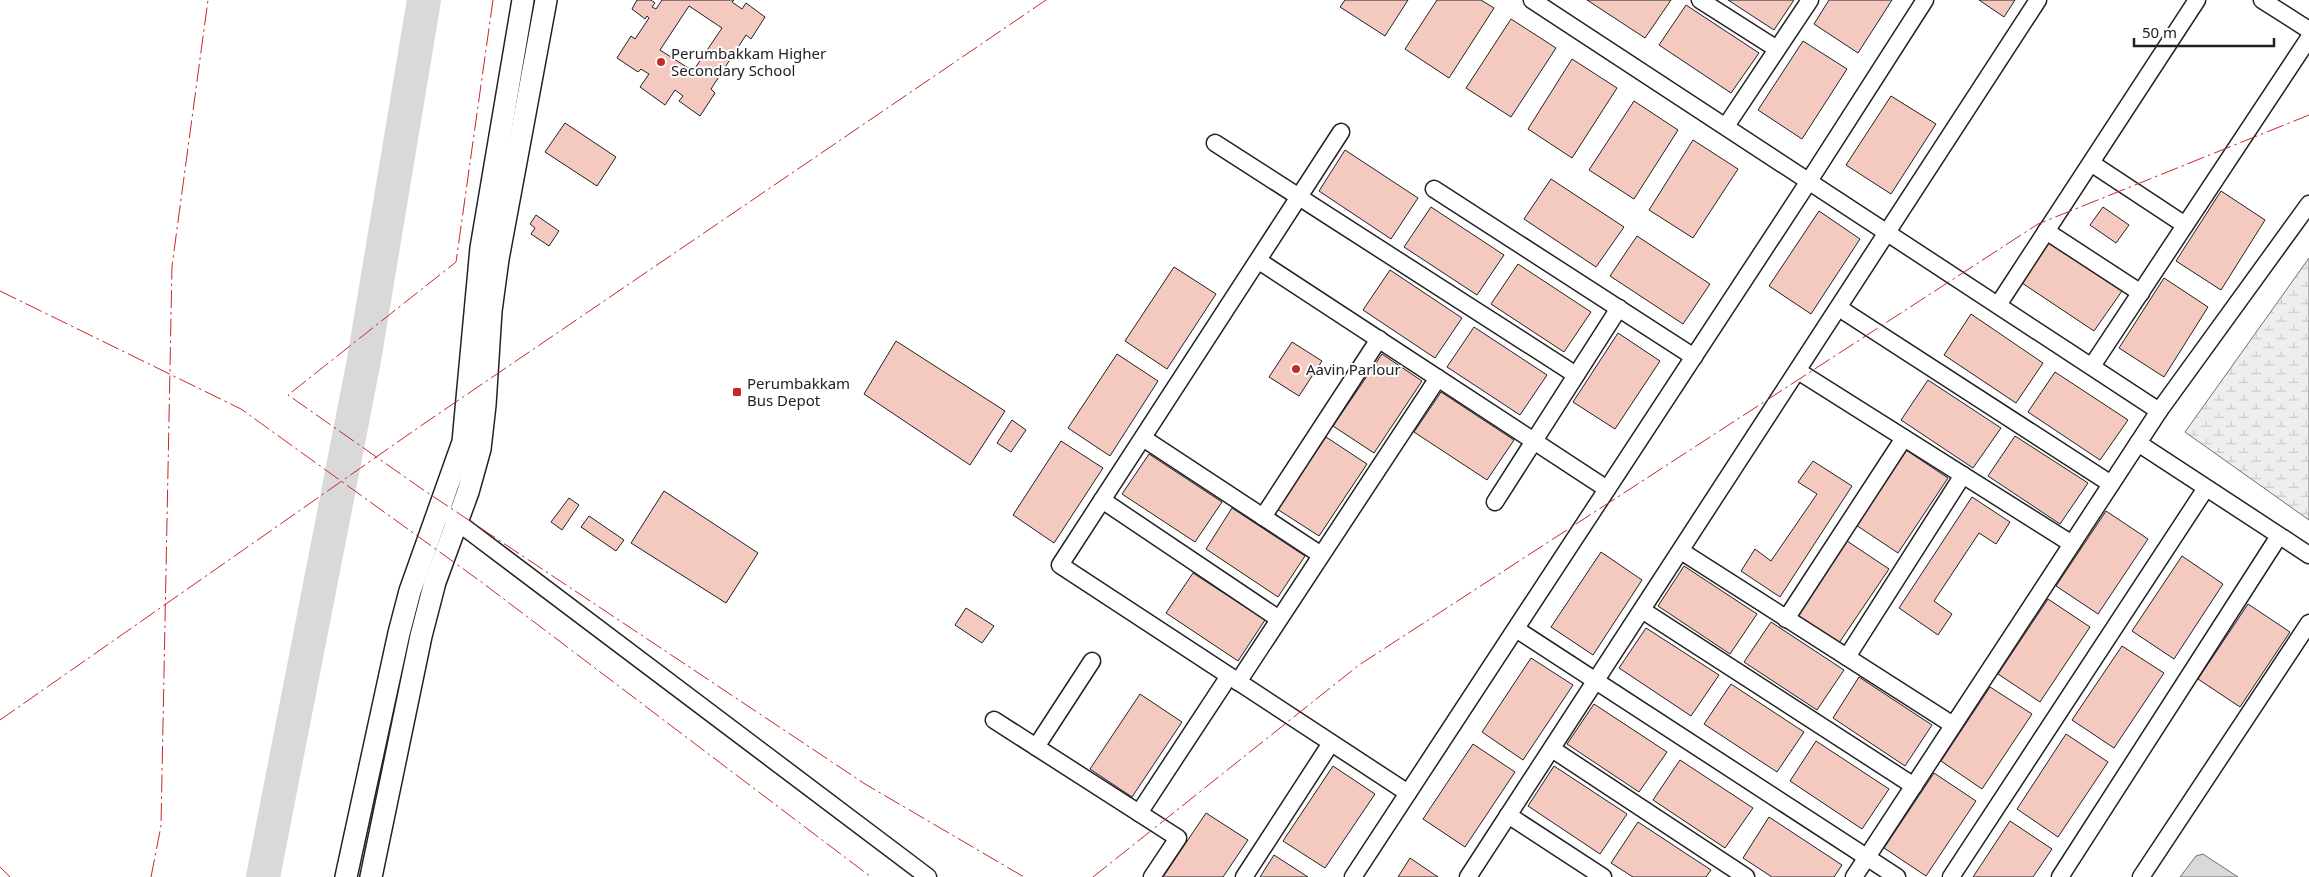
<svg xmlns="http://www.w3.org/2000/svg" width="2309" height="877" viewBox="0 0 2309 877" font-family="'Noto Sans',sans-serif">
	<defs>
		<pattern id="wetland-marsh" width="20" height="14" patternUnits="userSpaceOnUse" patternTransform="scale(1.25)"><rect width="20" height="14" fill="#eee"/><path d="M1 5h8M5 5V1M11 12h8M15 12V8" fill="none" stroke="#ccc"/></pattern>
	</defs>
	<rect width="100%" height="100%" fill="#fff"/>
	<path fill="url(#wetland-marsh)" stroke="#6f6f6f" d="M2309,258V520L2185,432Z"/>
	<path fill="#d9d9d9" stroke="#6f6f6f" d="M2203,854L2238,877H2180L2196,856Z"/>
	<g fill="none" stroke-linecap="round" stroke-linejoin="round">
		<path stroke="#d9d9d9" stroke-width="34" d="M263,877L364,360L424,0"/>
	</g>
	<g fill="#f3c9c0" stroke="#222" fill-rule="evenodd">
		<path d="M637,0H651L655,3L652,7L656,9L662,0H734L732,2L742,9L746,3L765,17L751,39L746,35L711,89L715,93L700,116L679,101L683,96L675,90L665,105L640,87L649,74L641,69L638,72L617,58L631,36L635,39L649,18L647,16L645,19L632,9ZM689,6L722,28L693,71L660,50Z"/>
		<path d="M1345,0H1408L1385,36L1340,7Z"/>
		<path d="M1437,0H1481L1494,8L1449,78L1405,49Z"/>
		<path d="M1587,0H1671L1645,38Z"/>
		<path d="M1728,0H1794L1774,30Z"/>
		<path d="M1829,0H1892L1858,53L1814,24Z"/>
		<path d="M1979,0H2015L2004,17Z"/>
		<path d="M1686,5L1759,53L1731,93L1659,45Z"/>
		<path d="M1511,19L1556,48L1511,117L1466,88Z"/>
		<path d="M1803,41L1847,69L1802,139L1758,110Z"/>
		<path d="M1572,59L1617,88L1572,158L1528,129Z"/>
		<path d="M1891,96L1936,124L1891,194L1846,165Z"/>
		<path d="M1634,101L1678,130L1634,199L1589,170Z"/>
		<path d="M565,123L616,157L597,186L545,152Z"/>
		<path d="M1693,140L1738,169L1693,238L1649,210Z"/>
		<path d="M1345,150L1418,198L1391,239L1319,191Z"/>
		<path d="M1551,179L1624,227L1596,267L1524,219Z"/>
		<path d="M2221,191L2265,220L2221,290L2176,261Z"/>
		<path d="M1431,207L1504,255L1477,295L1404,247Z"/>
		<path d="M2103,207L2129,225L2116,243L2090,225Z"/>
		<path d="M1819,211L1860,239L1811,314L1769,286Z"/>
		<path d="M536,215L559,231L549,246L531,234L535,228L530,224Z"/>
		<path d="M1637,236L1710,284L1683,324L1610,276Z"/>
		<path d="M2049,243L2122,291L2094,331L2022,283Z"/>
		<path d="M1518,264L1591,312L1564,352L1491,304Z"/>
		<path d="M1174,267L1216,294L1167,369L1125,341Z"/>
		<path d="M1390,270L1462,318L1435,358L1363,310Z"/>
		<path d="M2164,278L2208,307L2164,377L2119,348Z"/>
		<path d="M1971,314L2043,363L2016,403L1944,355Z"/>
		<path d="M1474,327L1547,375L1520,415L1447,367Z"/>
		<path d="M1618,333L1660,361L1615,429L1573,402Z"/>
		<path d="M896,341L1005,411L970,465L864,394Z"/>
		<path d="M1292,342L1322,361L1299,396L1269,377Z"/>
		<path d="M1117,354L1158,381L1110,456L1068,428Z"/>
		<path d="M1382,354L1422,381L1374,453L1333,426Z"/>
		<path d="M2055,372L2128,420L2100,460L2028,412Z"/>
		<path d="M1928,380L2001,428L1973,468L1901,420Z"/>
		<path d="M1441,392L1514,440L1487,480L1414,432Z"/>
		<path d="M1012,420L1026,430L1011,452L997,443Z"/>
		<path d="M2015,436L2088,483L2060,524L1988,476Z"/>
		<path d="M1326,437L1367,464L1319,536L1277,509Z"/>
		<path d="M1061,441L1103,468L1054,543L1013,515Z"/>
		<path d="M1906,450L1948,478L1898,553L1856,525Z"/>
		<path d="M1149,454L1222,502L1195,542L1122,494Z"/>
		<path d="M1813,461L1852,486L1780,597L1741,571L1755,549L1771,561L1817,494L1798,482Z"/>
		<path d="M664,491L758,553L726,603L631,543Z"/>
		<path d="M1972,497L2010,522L1996,544L1979,533L1934,601L1952,614L1938,635L1899,608Z"/>
		<path d="M569,498L579,505L562,530L551,522Z"/>
		<path d="M1232,508L1305,556L1278,597L1206,549Z"/>
		<path d="M2106,511L2148,539L2098,614L2056,586Z"/>
		<path d="M589,516L624,540L616,551L581,527Z"/>
		<path d="M1847,541L1889,569L1839,643L1798,616Z"/>
		<path d="M1601,552L1642,580L1593,655L1551,627Z"/>
		<path d="M2182,556L2223,584L2174,659L2132,631Z"/>
		<path d="M1684,566L1757,614L1730,654L1658,606Z"/>
		<path d="M1193,573L1265,620L1238,661L1166,613Z"/>
		<path d="M2048,599L2090,627L2040,702L1998,674Z"/>
		<path d="M2248,604L2290,632L2240,707L2198,679Z"/>
		<path d="M966,608L994,626L982,643L955,625Z"/>
		<path d="M1771,622L1844,670L1817,710L1744,662Z"/>
		<path d="M1646,628L1719,675L1691,716L1619,668Z"/>
		<path d="M2122,646L2164,673L2114,748L2072,720Z"/>
		<path d="M1531,658L1573,685L1523,760L1482,732Z"/>
		<path d="M1859,677L1932,725L1905,766L1833,718Z"/>
		<path d="M1731,684L1804,732L1777,772L1704,724Z"/>
		<path d="M1990,687L2032,714L1982,789L1941,761Z"/>
		<path d="M1140,694L1182,722L1132,797L1090,769Z"/>
		<path d="M1594,704L1667,752L1639,792L1567,744Z"/>
		<path d="M2066,734L2108,762L2058,837L2017,809Z"/>
		<path d="M1816,741L1889,789L1862,829L1790,781Z"/>
		<path d="M1473,744L1515,772L1465,847L1423,819Z"/>
		<path d="M1680,760L1753,808L1725,848L1653,800Z"/>
		<path d="M1333,766L1375,794L1325,868L1283,841Z"/>
		<path d="M1554,766L1627,814L1600,854L1528,806Z"/>
		<path d="M1934,773L1976,801L1926,876L1884,848Z"/>
		<path d="M1206,813L1248,840L1223,877H1163Z"/>
		<path d="M1769,817L1842,865L1834,877H1772L1743,858Z"/>
		<path d="M2010,821L2052,849L2033,877H1973Z"/>
		<path d="M1638,822L1711,870L1706,877H1633L1611,863Z"/>
		<path d="M1274,855L1308,877H1260Z"/>
		<path d="M1410,858L1438,877H1398Z"/>
	</g>
	<g fill="none" stroke-linecap="round" stroke-linejoin="round">
		<g stroke="#222" stroke-width="19">
			<g id="minor">
				<path d="M1532,0L2159,411"/>
				<path d="M1700,0L1777,49"/>
				<path d="M2262,0L2309,30"/>
				<path d="M1726,126L1810,0"/>
				<path d="M1341,132L1060,565L1408,793"/>
				<path d="M1215,143L1576,375"/>
				<path d="M2091,163L2185,225"/>
				<path d="M1434,189L1694,357"/>
				<path d="M2046,231L2141,293"/>
				<path d="M1259,261L1607,489"/>
				<path d="M1998,305L2197,0"/>
				<path d="M1839,308L2111,484"/>
				<path d="M2092,366L2309,38"/>
				<path d="M1798,371L2072,544"/>
				<path d="M1143,438L1321,555"/>
				<path d="M2138,443L2309,555"/>
				<path d="M1102,500L1279,619"/>
				<path d="M1495,502L1619,308"/>
				<path d="M448,515L928,877"/>
				<path d="M1263,517L1379,339"/>
				<path d="M1681,551L1953,725"/>
				<path d="M1642,610L1914,786"/>
				<path d="M1786,619L1904,438"/>
				<path d="M1516,629L1897,877"/>
				<path d="M1847,657L1963,475"/>
				<path d="M1238,682L1438,378"/>
				<path d="M994,720L1178,838L1152,877"/>
				<path d="M1036,747L1092,661"/>
				<path d="M1552,749L1746,877"/>
				<path d="M1139,813L1229,676"/>
				<path d="M1508,815L1603,877"/>
				<path d="M1244,877L1331,743"/>
				<path d="M1353,877L1809,181L1925,0"/>
				<path d="M1468,877L2038,0"/>
				<path d="M1854,877L2159,411L2309,204"/>
				<path d="M1951,877L2206,488"/>
				<path d="M2060,877L2279,536"/>
				<path d="M2141,877L2309,623"/>
			</g>
		</g>
		<g stroke="#222" stroke-width="24">
			<g id="tertiary">
				<path d="M346,877L399,633L410,591L463,442L481,248L523,0"/>
				<path d="M371,877L421,636L435,582L468,492L480,449L485,405L491,311L498,259L546,0"/>
			</g>
		</g>
		<use href="#minor" stroke="#fff" stroke-width="16"/>
		<use href="#tertiary" stroke="#fff" stroke-width="21"/>
		<g stroke="#c62828" stroke-width="1" stroke-dasharray="18 4 2.5 4" stroke-linecap="butt">
			<path d="M493,0L456,262L288,395L422,489L865,784L1024,877"/>
			<path d="M0,291L241,409L480,581L871,877"/>
			<path d="M0,720L422,425L1046,0"/>
			<path d="M0,867L10,877"/>
			<path d="M151,877L161,826L172,266L208,0"/>
			<path d="M1093,877L1359,665L2038,224L2309,115"/>
		</g>
	</g>
	<g fill="#c62828" stroke="#fff" stroke-width="2">
		<circle cx="661" cy="62" r="5"/>
		<circle cx="1296" cy="369" r="5"/>
		<rect x="732" y="387" width="10" height="10" rx="2.5"/>
	</g>
	<g text-anchor="middle" dominant-baseline="central" stroke-width="4" stroke-linejoin="round" paint-order="stroke">
		<g font-size="15" fill="#222" stroke="#fff" text-anchor="start">
			<text x="671" y="53">Perumbakkam Higher<tspan x="671" dy="17">Secondary School</tspan></text>
			<text x="1306" y="369">Aavin Parlour</text>
			<text x="747" y="383">Perumbakkam<tspan x="747" dy="17">Bus Depot</tspan></text>
		</g>
	</g>
	<path d="M2134 38v8h140v-8" fill="none" stroke="#222222" stroke-width="2.5"/>
	<text x="2142" y="38" font-size="15" fill="#222222" stroke="#ffffff" stroke-width="4" paint-order="stroke">50 m</text>
</svg>
